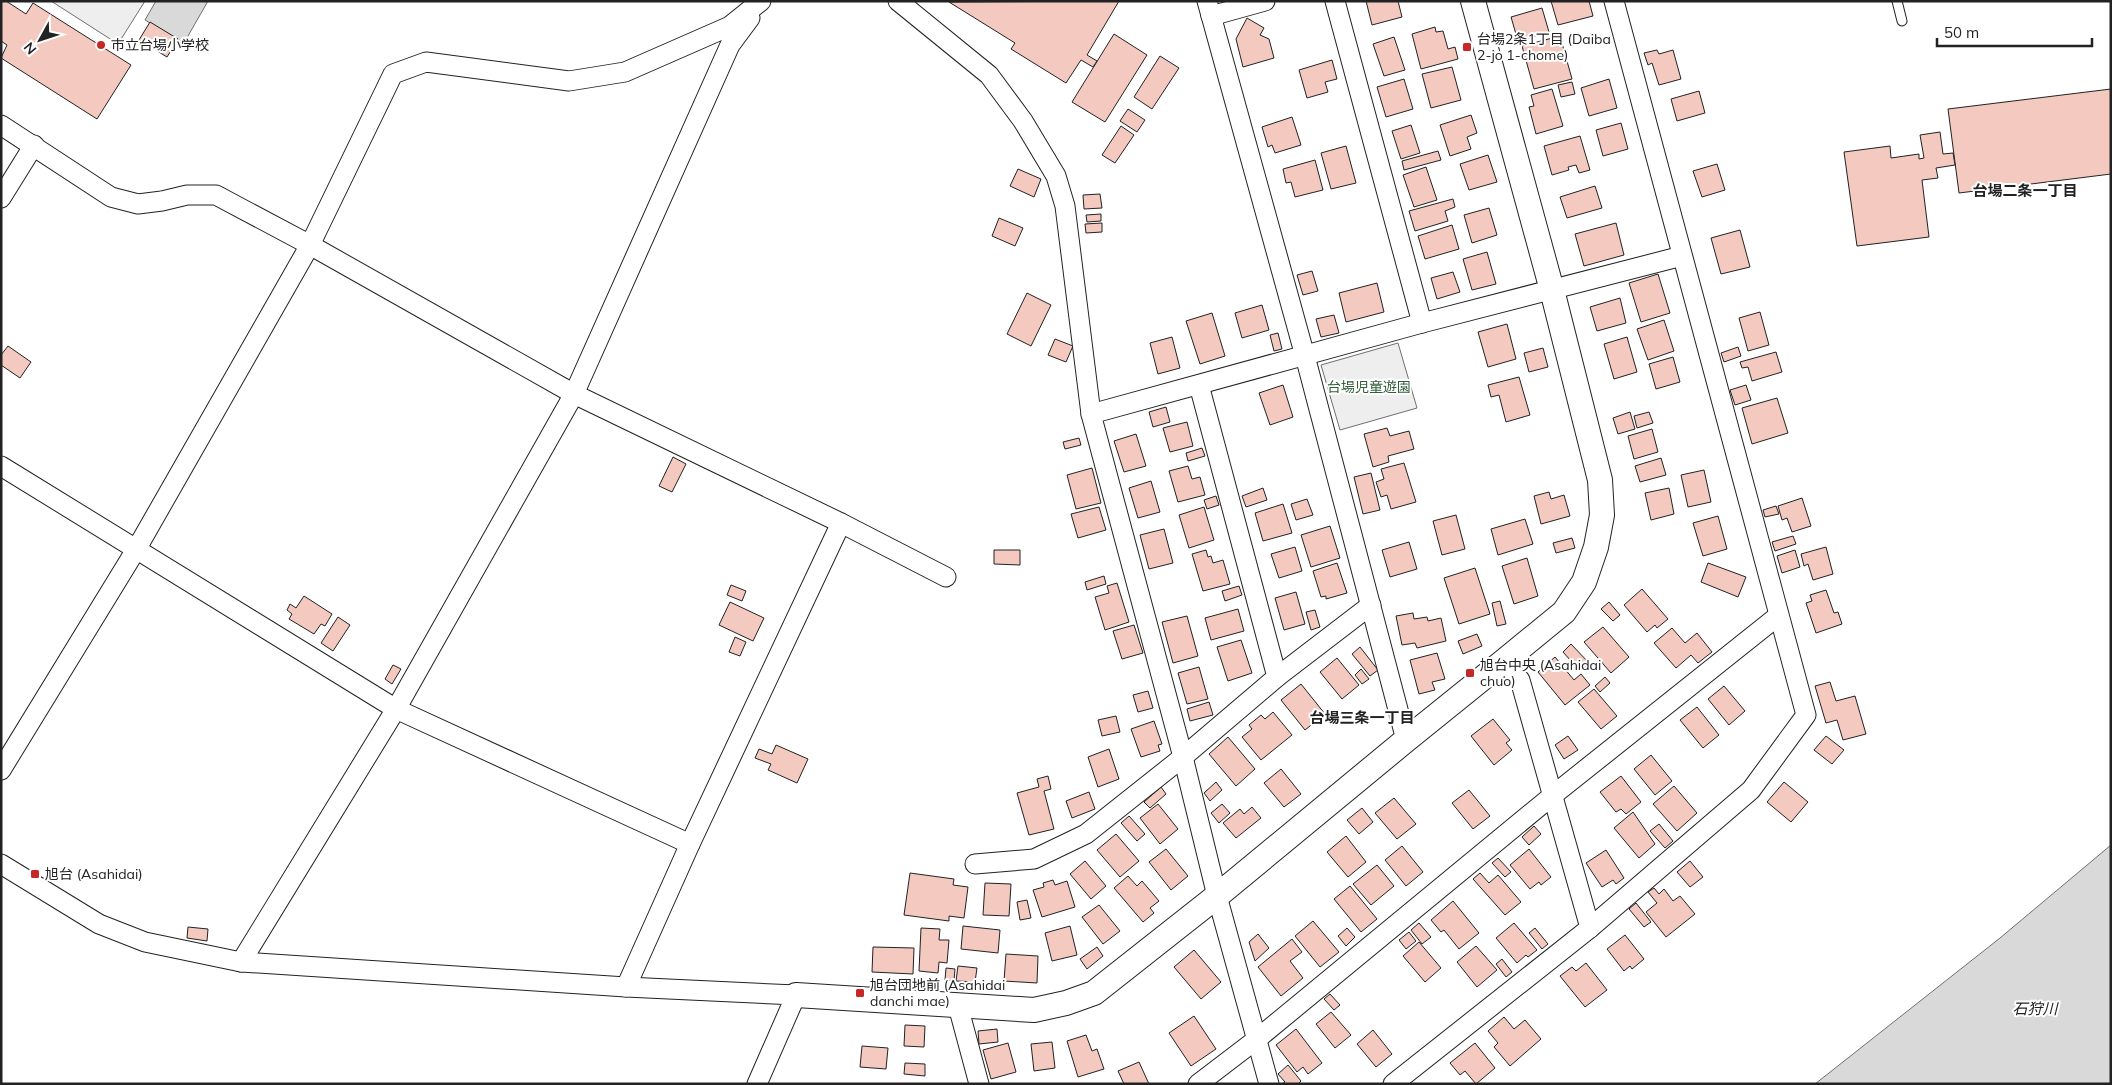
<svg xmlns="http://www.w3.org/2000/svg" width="2112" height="1085" viewBox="0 0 2112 1085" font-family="Mulish,'Noto Sans JP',sans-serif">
	<rect width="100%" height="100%" fill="#fff"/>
	<g fill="#eee" stroke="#6f6f6f">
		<path d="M51,1H145L118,44Z"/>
		<path d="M1398,343L1417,408L1340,430L1321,365Z"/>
	</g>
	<g fill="#d9d9d9" stroke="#6f6f6f">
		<path d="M156,1H208L184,43L145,20Z"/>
		<path d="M2111,845V1084H1815L2000,938Z"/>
	</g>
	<g fill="#f3c9c0" stroke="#222">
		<path d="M1,1H6L26,14L33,3L131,65L97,119L1,58L7,45L1,41Z"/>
		<path d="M1119,1L1087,55L1097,61L1093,67L1081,60L1066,83L1011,49L1015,43L949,2Z"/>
		<path d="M1366,1H1398L1402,17L1372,25Z"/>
		<path d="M1551,1H1589L1593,16L1558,25Z"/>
		<path d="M1542,8L1549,32L1518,41L1511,17Z"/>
		<path d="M1247,18L1264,28L1260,35L1269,39L1274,58L1243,67L1236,39Z"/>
		<path d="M150,22L178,39L167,57L139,40Z"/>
		<path d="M1435,27L1436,32L1443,31L1448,49L1455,47L1458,59L1421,69L1412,34Z"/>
		<path d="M1114,34L1147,55L1105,122L1072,102Z"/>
		<path d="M1560,36L1572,79L1534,89L1522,46Z"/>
		<path d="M1394,37L1405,70L1384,76L1373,44Z"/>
		<path d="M1657,50L1659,54L1673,50L1681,79L1659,85L1652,63L1648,65L1644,53Z"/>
		<path d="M1160,56L1179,68L1152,109L1134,97Z"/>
		<path d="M1332,60L1337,79L1325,82L1328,92L1307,98L1299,70Z"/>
		<path d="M1452,67L1461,100L1431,108L1422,74Z"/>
		<path d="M1404,79L1413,109L1386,117L1377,87Z"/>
		<path d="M1609,79L1617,108L1589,116L1581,88Z"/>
		<path d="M1572,82L1575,94L1561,97L1558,85Z"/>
		<path d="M1552,89L1563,126L1536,134L1529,107L1534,106L1531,95Z"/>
		<path d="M2111,89V174L1959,193L1948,109Z"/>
		<path d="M1699,91L1705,113L1677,121L1671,99Z"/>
		<path d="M1128,109L1145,120L1137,132L1120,121Z"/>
		<path d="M1471,115L1477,133L1467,137L1471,149L1450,156L1440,125Z"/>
		<path d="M1292,117L1301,145L1275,153L1272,145L1268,147L1262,127Z"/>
		<path d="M1621,123L1628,149L1603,156L1596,130Z"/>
		<path d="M1411,125L1420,153L1401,159L1392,131Z"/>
		<path d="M1121,126L1134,135L1115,163L1102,155Z"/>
		<path d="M1940,132L1943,154L1953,153L1955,165L1936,168L1938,178L1922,180L1929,237L1857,246L1844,152L1890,146L1891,158L1919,154V159L1924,158L1920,135Z"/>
		<path d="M1580,136L1590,170L1579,173L1576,165L1568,167L1569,170L1552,175L1544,146Z"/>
		<path d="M1346,146L1356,183L1331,189L1321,153Z"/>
		<path d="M1438,151L1441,160L1404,170L1402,161Z"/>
		<path d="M1488,155L1497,182L1469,190L1460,164Z"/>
		<path d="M1315,160L1323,190L1295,197L1291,182L1286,183L1283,169Z"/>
		<path d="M1717,164L1725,190L1702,197L1693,171Z"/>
		<path d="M1426,167L1437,200L1414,207L1403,175Z"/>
		<path d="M1018,169L1041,179L1034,197L1010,186Z"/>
		<path d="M1595,186L1602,208L1567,218L1560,197Z"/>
		<path d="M1100,194L1102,208L1084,209L1083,195Z"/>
		<path d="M1453,199L1455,207L1445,211L1448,221L1415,231L1409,211Z"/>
		<path d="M1489,208L1497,235L1472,243L1464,215Z"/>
		<path d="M1101,214V221L1087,222L1086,215Z"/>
		<path d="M999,218L1023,228L1015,246L992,236Z"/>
		<path d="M1102,223V232L1086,233L1085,224Z"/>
		<path d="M1616,223L1624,255L1584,266L1575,234Z"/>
		<path d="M1452,225L1459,249L1425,259L1418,236Z"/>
		<path d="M1740,230L1750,267L1721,274L1711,238Z"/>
		<path d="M1487,252L1496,284L1472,290L1463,259Z"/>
		<path d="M1312,271L1318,291L1303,295L1297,275Z"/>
		<path d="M1453,272L1460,292L1437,299L1431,278Z"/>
		<path d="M1658,274L1670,313L1641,322L1629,283Z"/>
		<path d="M1377,283L1384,312L1346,322L1339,293Z"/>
		<path d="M1027,293L1051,305L1031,346L1007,334Z"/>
		<path d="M1620,298L1626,323L1597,331L1590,307Z"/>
		<path d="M1262,305L1269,330L1242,338L1235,313Z"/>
		<path d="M1760,312L1769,345L1748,351L1739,318Z"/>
		<path d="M1212,313L1225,356L1200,364L1186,321Z"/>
		<path d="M1334,315L1339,333L1321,337L1316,319Z"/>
		<path d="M1664,320L1674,351L1648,360L1637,329Z"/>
		<path d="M1507,324L1516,359L1488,367L1478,332Z"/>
		<path d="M1278,333L1282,349L1274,351L1270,335Z"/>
		<path d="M1172,337L1180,368L1158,374L1150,343Z"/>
		<path d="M1627,337L1637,372L1614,379L1604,344Z"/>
		<path d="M1055,339L1073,346L1066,362L1048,355Z"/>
		<path d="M8,346L31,362L20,378L1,365V355Z"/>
		<path d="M1738,347L1741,356L1724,362L1721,353Z"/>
		<path d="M1543,348L1548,367L1529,372L1524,353Z"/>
		<path d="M1776,352L1782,372L1752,381L1748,367L1742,368L1740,362Z"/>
		<path d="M1673,357L1680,382L1656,389L1649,364Z"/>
		<path d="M1519,377L1530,415L1506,422L1499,395L1491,397L1488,385Z"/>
		<path d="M1283,385L1293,417L1270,425L1259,393Z"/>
		<path d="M1746,385L1751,400L1735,405L1730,390Z"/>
		<path d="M1777,398L1788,433L1752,444L1742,408Z"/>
		<path d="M1166,407L1170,422L1153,427L1149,412Z"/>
		<path d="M1630,412L1635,429L1618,434L1613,418Z"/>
		<path d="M1649,412L1653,423L1637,428L1634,416Z"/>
		<path d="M1187,422L1193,446L1170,452L1163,428Z"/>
		<path d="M1387,428L1390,436L1409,431L1414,449L1388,456L1389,462L1373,467L1364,434Z"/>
		<path d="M1652,429L1658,452L1634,459L1628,436Z"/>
		<path d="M1136,434L1146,466L1124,472L1114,441Z"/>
		<path d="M1079,438L1081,445L1065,449L1063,442Z"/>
		<path d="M1202,448L1205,456L1188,461L1186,453Z"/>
		<path d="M673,457L686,464L672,492L659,486Z"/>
		<path d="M1661,458L1666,475L1640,482L1635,466Z"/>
		<path d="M1404,463L1416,502L1391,509L1387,495L1381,497L1376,482L1384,479L1381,469Z"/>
		<path d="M1188,466L1192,479L1200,477L1205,495L1178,502L1169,471Z"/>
		<path d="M1092,468L1101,503L1076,509L1067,475Z"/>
		<path d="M1704,470L1711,502L1688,507L1681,475Z"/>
		<path d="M1371,473L1380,510L1363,514L1354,477Z"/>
		<path d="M1151,481L1160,512L1138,518L1129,488Z"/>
		<path d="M1263,488L1267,500L1246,507L1242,496Z"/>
		<path d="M1669,488L1674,514L1651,520L1645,493Z"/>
		<path d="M1549,492L1551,499L1564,495L1570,516L1541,524L1534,496Z"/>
		<path d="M1216,496L1219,505L1207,509L1204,500Z"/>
		<path d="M1802,498L1811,526L1792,532L1787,518L1782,520L1778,506Z"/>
		<path d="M1307,499L1313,515L1296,520L1291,504Z"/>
		<path d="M1283,504L1292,533L1263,541L1255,513Z"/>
		<path d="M1776,506L1779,514L1765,517L1763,510Z"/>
		<path d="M1099,507L1106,530L1078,538L1071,514Z"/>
		<path d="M1204,507L1214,540L1189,548L1179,515Z"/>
		<path d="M1456,515L1465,549L1442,555L1433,521Z"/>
		<path d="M1718,516L1727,549L1703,556L1693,523Z"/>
		<path d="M1525,519L1533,544L1498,555L1491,529Z"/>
		<path d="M1330,526L1340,558L1311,567L1301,535Z"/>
		<path d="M1164,529L1173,563L1149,569L1140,535Z"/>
		<path d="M1793,536L1796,544L1775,551L1772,542Z"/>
		<path d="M1572,538L1575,548L1556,553L1553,543Z"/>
		<path d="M1409,542L1417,569L1390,577L1382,550Z"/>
		<path d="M1295,547L1302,571L1279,578L1271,554Z"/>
		<path d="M1826,547L1833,574L1813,580L1808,564L1804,566L1801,554Z"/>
		<path d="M994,550H1020V565L994,564Z"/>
		<path d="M1206,550L1208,557L1211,556L1213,563L1223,560L1230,584L1203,591L1192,554Z"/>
		<path d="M1795,550L1800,567L1782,573L1777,556Z"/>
		<path d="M1527,558L1538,596L1514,604L1502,566Z"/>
		<path d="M1337,563L1347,593L1326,599V596L1321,597L1313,571Z"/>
		<path d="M1708,563L1746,577L1738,597L1701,582Z"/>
		<path d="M1475,568L1490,614L1459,624L1444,578Z"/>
		<path d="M1104,576L1106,584L1087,590L1085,582Z"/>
		<path d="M1117,583L1129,622L1105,630L1095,597L1109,593L1107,586Z"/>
		<path d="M731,585L746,591L742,601L727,595Z"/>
		<path d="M1239,586L1242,595L1225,601L1222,591Z"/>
		<path d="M1642,589L1668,619L1657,628L1655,625L1647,632L1624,605Z"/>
		<path d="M1826,590L1834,613L1838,612L1842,624L1816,633L1806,603L1812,601L1810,595Z"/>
		<path d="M1296,592L1305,624L1284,630L1275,598Z"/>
		<path d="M304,596L332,614L325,626L321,624L314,634L289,619L292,614L287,610L290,604L296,608Z"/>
		<path d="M1500,601L1506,624L1497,626L1492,603Z"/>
		<path d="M730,602L764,618L753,641L719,625Z"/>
		<path d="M1609,602L1620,615L1613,621L1601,609Z"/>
		<path d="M1238,609L1244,631L1211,640L1205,618Z"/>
		<path d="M1315,610L1320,627L1311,630L1306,612Z"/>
		<path d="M1413,613L1414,619L1427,617L1428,621L1441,618L1446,641L1417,648L1415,643L1402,645L1396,616Z"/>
		<path d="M1187,616L1198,656L1173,663L1162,622Z"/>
		<path d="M338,617L350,625L333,651L321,643Z"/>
		<path d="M1134,625L1143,653L1122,659L1113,631Z"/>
		<path d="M1603,627L1629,657L1611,673L1584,642Z"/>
		<path d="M1672,628L1685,643L1697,633L1712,652L1698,663L1691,655L1676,668L1654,643Z"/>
		<path d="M1477,634L1482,646L1463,654L1458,641Z"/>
		<path d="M735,637L746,642L740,656L729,652Z"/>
		<path d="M1241,640L1252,673L1228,681L1217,647Z"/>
		<path d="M1571,644L1589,663L1580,671L1563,652Z"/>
		<path d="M1360,647L1378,670L1370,676L1352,654Z"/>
		<path d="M1437,653L1445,679L1432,682L1435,690L1419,694L1410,660Z"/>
		<path d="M1555,657L1574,680L1581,674L1590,685L1565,705L1538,672Z"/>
		<path d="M1337,658L1359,685L1342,699L1320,672Z"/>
		<path d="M393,665L401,669L392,684L385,679Z"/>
		<path d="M1199,667L1208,699L1187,704L1178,673Z"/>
		<path d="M1361,669L1369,679L1362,684L1355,675Z"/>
		<path d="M1605,677L1610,683L1600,692L1595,686Z"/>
		<path d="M1830,682L1836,701L1855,696L1866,734L1843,740L1837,720L1826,723L1815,686Z"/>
		<path d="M1301,684L1325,714L1305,730L1281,700Z"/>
		<path d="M1724,686L1745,711L1729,725L1708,699Z"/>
		<path d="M1594,689L1617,716L1601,729L1578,702Z"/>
		<path d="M1148,691L1153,708L1138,712L1133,695Z"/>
		<path d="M1209,702L1213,715L1190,721L1187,709Z"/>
		<path d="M1697,707L1719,735L1703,748L1680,720Z"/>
		<path d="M1273,712L1292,735L1261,760L1242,737L1252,729L1249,725L1261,715L1265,719Z"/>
		<path d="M1116,716L1120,732L1102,736L1098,720Z"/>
		<path d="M1493,719L1510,740L1506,743L1512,750L1494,765L1471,736Z"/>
		<path d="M1154,721L1162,744L1158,745L1160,751L1141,757L1131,729Z"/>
		<path d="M1568,736L1578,750L1564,759L1555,745Z"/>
		<path d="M1826,736L1844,750L1832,764L1814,750Z"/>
		<path d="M1228,737L1255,769L1236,786L1209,754Z"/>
		<path d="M776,745L808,759L797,783L768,770L771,764L755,758L759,749L772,754Z"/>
		<path d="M1109,749L1119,779L1098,787L1088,757Z"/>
		<path d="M1651,755L1672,781L1655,795L1634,769Z"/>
		<path d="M1281,769L1301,794L1284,807L1264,783Z"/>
		<path d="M1048,776L1051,789L1044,791L1054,829L1029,835L1017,793L1039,787L1037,779Z"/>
		<path d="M1621,776L1641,802L1626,814L1621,809L1616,812L1600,792Z"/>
		<path d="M1216,782L1222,790L1210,801L1204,793Z"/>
		<path d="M1784,782L1808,802L1791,822L1767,802Z"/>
		<path d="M1674,786L1697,813L1677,831L1653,804Z"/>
		<path d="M1161,787L1166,794L1150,808L1144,802Z"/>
		<path d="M1469,790L1490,816L1473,829L1452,803Z"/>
		<path d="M1089,792L1095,809L1072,818L1066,801Z"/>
		<path d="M1394,798L1416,824L1397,839L1375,813Z"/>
		<path d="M1158,804L1178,829L1160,844L1140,818Z"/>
		<path d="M1222,804L1230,813L1219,823L1211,813Z"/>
		<path d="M1252,807L1261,818L1236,838L1223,823L1240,809L1244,814Z"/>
		<path d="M1362,808L1373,822L1359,834L1347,820Z"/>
		<path d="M1633,812L1655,844L1639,858L1614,828Z"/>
		<path d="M1129,816L1145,834L1137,841L1121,823Z"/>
		<path d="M1659,824L1673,841L1665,848L1650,831Z"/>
		<path d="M1534,826L1541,834L1529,845L1522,837Z"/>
		<path d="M1116,834L1139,861L1120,877L1097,850Z"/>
		<path d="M1346,836L1366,862L1348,877L1327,852Z"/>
		<path d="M1402,846L1423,872L1406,886L1385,860Z"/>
		<path d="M1166,849L1188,876L1171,890L1149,862Z"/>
		<path d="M1529,849L1551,877L1541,885L1539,882L1530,889L1510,865Z"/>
		<path d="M1606,850L1624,878L1616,884L1613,880L1602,887L1586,863Z"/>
		<path d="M1498,858L1511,872L1505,877L1492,863Z"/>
		<path d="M1085,861L1106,886L1091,899L1070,874Z"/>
		<path d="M1690,861L1703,877L1690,887L1677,872Z"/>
		<path d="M1377,865L1394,886L1371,905L1353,884Z"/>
		<path d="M910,873L954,879L953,885L968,887L964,918L949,916V921L904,915Z"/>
		<path d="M1480,873L1489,883L1498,875L1521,902L1505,915L1473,879Z"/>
		<path d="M1128,876L1137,886L1142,881L1159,901L1150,908L1154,913L1143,922L1114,888Z"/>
		<path d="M1053,880L1055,885L1067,881L1075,907L1042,917L1033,890L1044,887L1043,883Z"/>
		<path d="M985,883L1011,884L1009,916L983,915Z"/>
		<path d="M1350,886L1377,919L1361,932L1334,899Z"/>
		<path d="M1654,888L1659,894L1664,889L1673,901L1680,896L1695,914L1666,937L1646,912L1657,903L1648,892Z"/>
		<path d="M1027,900L1031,918L1020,920L1017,902Z"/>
		<path d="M1453,901L1479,933L1459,949L1444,930L1441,932L1431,920Z"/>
		<path d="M1636,903L1651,922L1644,927L1629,909Z"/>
		<path d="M1099,905L1120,931L1103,944L1082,917Z"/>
		<path d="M1313,921L1339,952L1320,967L1295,936Z"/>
		<path d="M1419,923L1431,937L1422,944L1411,930Z"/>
		<path d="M1514,923L1537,950L1528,957L1526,955L1517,963L1496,938Z"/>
		<path d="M963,926L1000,930L998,953L961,949Z"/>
		<path d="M1070,926L1077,955L1052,961L1045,933Z"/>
		<path d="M188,927L208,929L207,941L187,938Z"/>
		<path d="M921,928L940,929L939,940H949L947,963L939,962L938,973L919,971Z"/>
		<path d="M1347,928L1355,937L1346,946L1338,936Z"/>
		<path d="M1535,928L1548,944L1542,949L1529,933Z"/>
		<path d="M1409,932L1416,941L1406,949L1399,940Z"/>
		<path d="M1258,934L1269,948L1255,961L1249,942Z"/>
		<path d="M1625,935L1644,959L1632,969L1630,966L1624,971L1607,949Z"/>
		<path d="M1292,939L1302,952L1290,961L1303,978L1281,996L1258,967Z"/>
		<path d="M1419,942L1441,968L1425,982L1403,956Z"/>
		<path d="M1476,946L1497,970L1477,987L1457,962Z"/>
		<path d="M873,947L914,948L913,974L872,972Z"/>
		<path d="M1097,947L1103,956L1087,969L1080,959Z"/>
		<path d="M1194,950L1221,982L1201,999L1174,967Z"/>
		<path d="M1006,954L1038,956L1037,983L1004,981Z"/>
		<path d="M1502,959L1512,972L1506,977L1496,964Z"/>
		<path d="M1586,963L1607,990L1585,1007L1560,976L1572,967L1576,971Z"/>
		<path d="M958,966L977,968L975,982L956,981Z"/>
		<path d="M946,968L955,969L954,981L945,980Z"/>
		<path d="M1330,994L1340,1005L1334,1010L1324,999Z"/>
		<path d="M1331,1012L1351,1035L1335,1048L1316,1024Z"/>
		<path d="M1194,1016L1216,1049L1191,1066L1169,1033Z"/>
		<path d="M1504,1017L1514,1029L1525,1020L1541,1039L1510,1066L1494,1047L1498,1043L1488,1031Z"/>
		<path d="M905,1025L925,1026L924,1047L904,1046Z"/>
		<path d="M997,1029L998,1042L979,1044L978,1031Z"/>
		<path d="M1296,1029L1322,1063L1308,1074L1303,1067L1297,1072L1276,1045Z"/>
		<path d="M1373,1030L1392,1054L1376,1067L1357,1044Z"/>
		<path d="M1086,1035L1092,1051L1097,1049L1104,1069L1078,1077L1067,1041Z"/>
		<path d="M1052,1042L1055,1068L1034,1071L1031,1044Z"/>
		<path d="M1008,1043L1016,1072L991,1079L983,1050Z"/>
		<path d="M1475,1043L1495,1068L1476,1084L1465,1071L1460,1075L1450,1063Z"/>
		<path d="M862,1046L888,1048L886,1069L860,1067Z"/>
		<path d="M1139,1062L1149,1084H1124L1118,1071Z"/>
		<path d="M905,1063L925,1064V1076L904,1074Z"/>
		<path d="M1288,1065L1301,1081L1298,1084H1282L1285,1082L1278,1074Z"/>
	</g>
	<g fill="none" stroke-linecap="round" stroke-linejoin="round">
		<g stroke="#222" stroke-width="11">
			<path id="service" d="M1897,1L1902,21"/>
		</g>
		<g stroke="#222" stroke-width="21">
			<g id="minor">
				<path d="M898,1L989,75L1023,121L1056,176L1065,206L1091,414L1183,757L1217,896L1269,1084"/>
				<path d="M1207,1L1305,356L1406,740"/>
				<path d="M1335,1L1422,323"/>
				<path d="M1211,16L1265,1"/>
				<path d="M1,125L111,197L138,204L162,201L187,195H216L310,245L574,394L841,523L946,577"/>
				<path d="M1,198L34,145"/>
				<path d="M1199,385L1277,677"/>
				<path d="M1091,414L1422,323L1682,256"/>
				<path d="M1,466L396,709L690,844"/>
				<path d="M1504,661L1520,680L1590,928"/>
				<path d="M1,770L137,548L310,245L393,74L426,62L569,81L625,72L730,26L761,1"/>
				<path d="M1,864L99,924L145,942L241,962L626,987L796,995L757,1084"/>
				<path d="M975,864L1034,859L1086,834L1183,757L1277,677L1371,605"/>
				<path d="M241,962L396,709L574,394L730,45L750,18"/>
				<path d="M626,987L690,844L841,523"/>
				<path d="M958,1006L979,1084"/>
				<path d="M1198,1084L1257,1039L1552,796L1778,616"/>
				<path d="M1393,1084L1590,928L1751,790L1806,715L1614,1"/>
			</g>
		</g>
		<g stroke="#222" stroke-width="26">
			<path id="tertiary" d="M796,995L1034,1010L1066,1003L1094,993L1217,896L1406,740L1504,661L1564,612L1584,582L1596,547L1602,515L1600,480L1552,290L1473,1"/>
		</g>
		<use href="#service" stroke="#fff" stroke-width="9"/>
		<use href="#minor" stroke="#fff" stroke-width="19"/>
		<use href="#tertiary" stroke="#fff" stroke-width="24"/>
	</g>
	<g fill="#c62828" stroke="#fff" stroke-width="2">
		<circle cx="101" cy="45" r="5"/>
		<rect x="1462" y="42" width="10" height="10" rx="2.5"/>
		<rect x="1465" y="668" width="10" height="10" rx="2.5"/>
		<rect x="30" y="869" width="10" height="10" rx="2.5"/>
		<rect x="855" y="988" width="10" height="10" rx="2.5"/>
	</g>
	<g text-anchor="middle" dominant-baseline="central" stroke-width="4" stroke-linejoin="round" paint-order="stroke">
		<g font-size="14" fill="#222" stroke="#fff" text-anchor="start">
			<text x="1477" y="39">台場2条1丁目 (Daiba<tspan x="1477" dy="16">2-jo 1-chome)</tspan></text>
			<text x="111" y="45">市立台場小学校</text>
			<text x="1480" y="665">旭台中央 (Asahidai<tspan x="1480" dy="16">chuo)</tspan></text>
			<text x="45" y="874">旭台 (Asahidai)</text>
			<text x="870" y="985">旭台団地前 (Asahidai<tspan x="870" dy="16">danchi mae)</tspan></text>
		</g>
		<g font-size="14" fill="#2f5e38" stroke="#fff">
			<text x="1369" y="387">台場児童遊園</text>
		</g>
		<g font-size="15" font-weight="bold" fill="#222" stroke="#fff">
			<text x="2025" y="190">台場二条一丁目</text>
			<text x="1362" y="717">台場三条一丁目</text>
		</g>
		<g font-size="15" font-style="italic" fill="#222" stroke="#fff">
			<text x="2035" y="1008">石狩川</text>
		</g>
	</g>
	<rect width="2112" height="1085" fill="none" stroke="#222222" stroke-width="5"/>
	<g transform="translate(40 40) rotate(230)" stroke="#ffffff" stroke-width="4" paint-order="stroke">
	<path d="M0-4L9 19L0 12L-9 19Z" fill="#222222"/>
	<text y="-8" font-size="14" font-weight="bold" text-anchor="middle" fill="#222222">N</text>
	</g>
	<path d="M1937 38v8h155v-8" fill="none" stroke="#222222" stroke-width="2.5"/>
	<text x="1944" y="38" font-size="15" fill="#222222" stroke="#ffffff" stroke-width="4" paint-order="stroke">50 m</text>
</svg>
